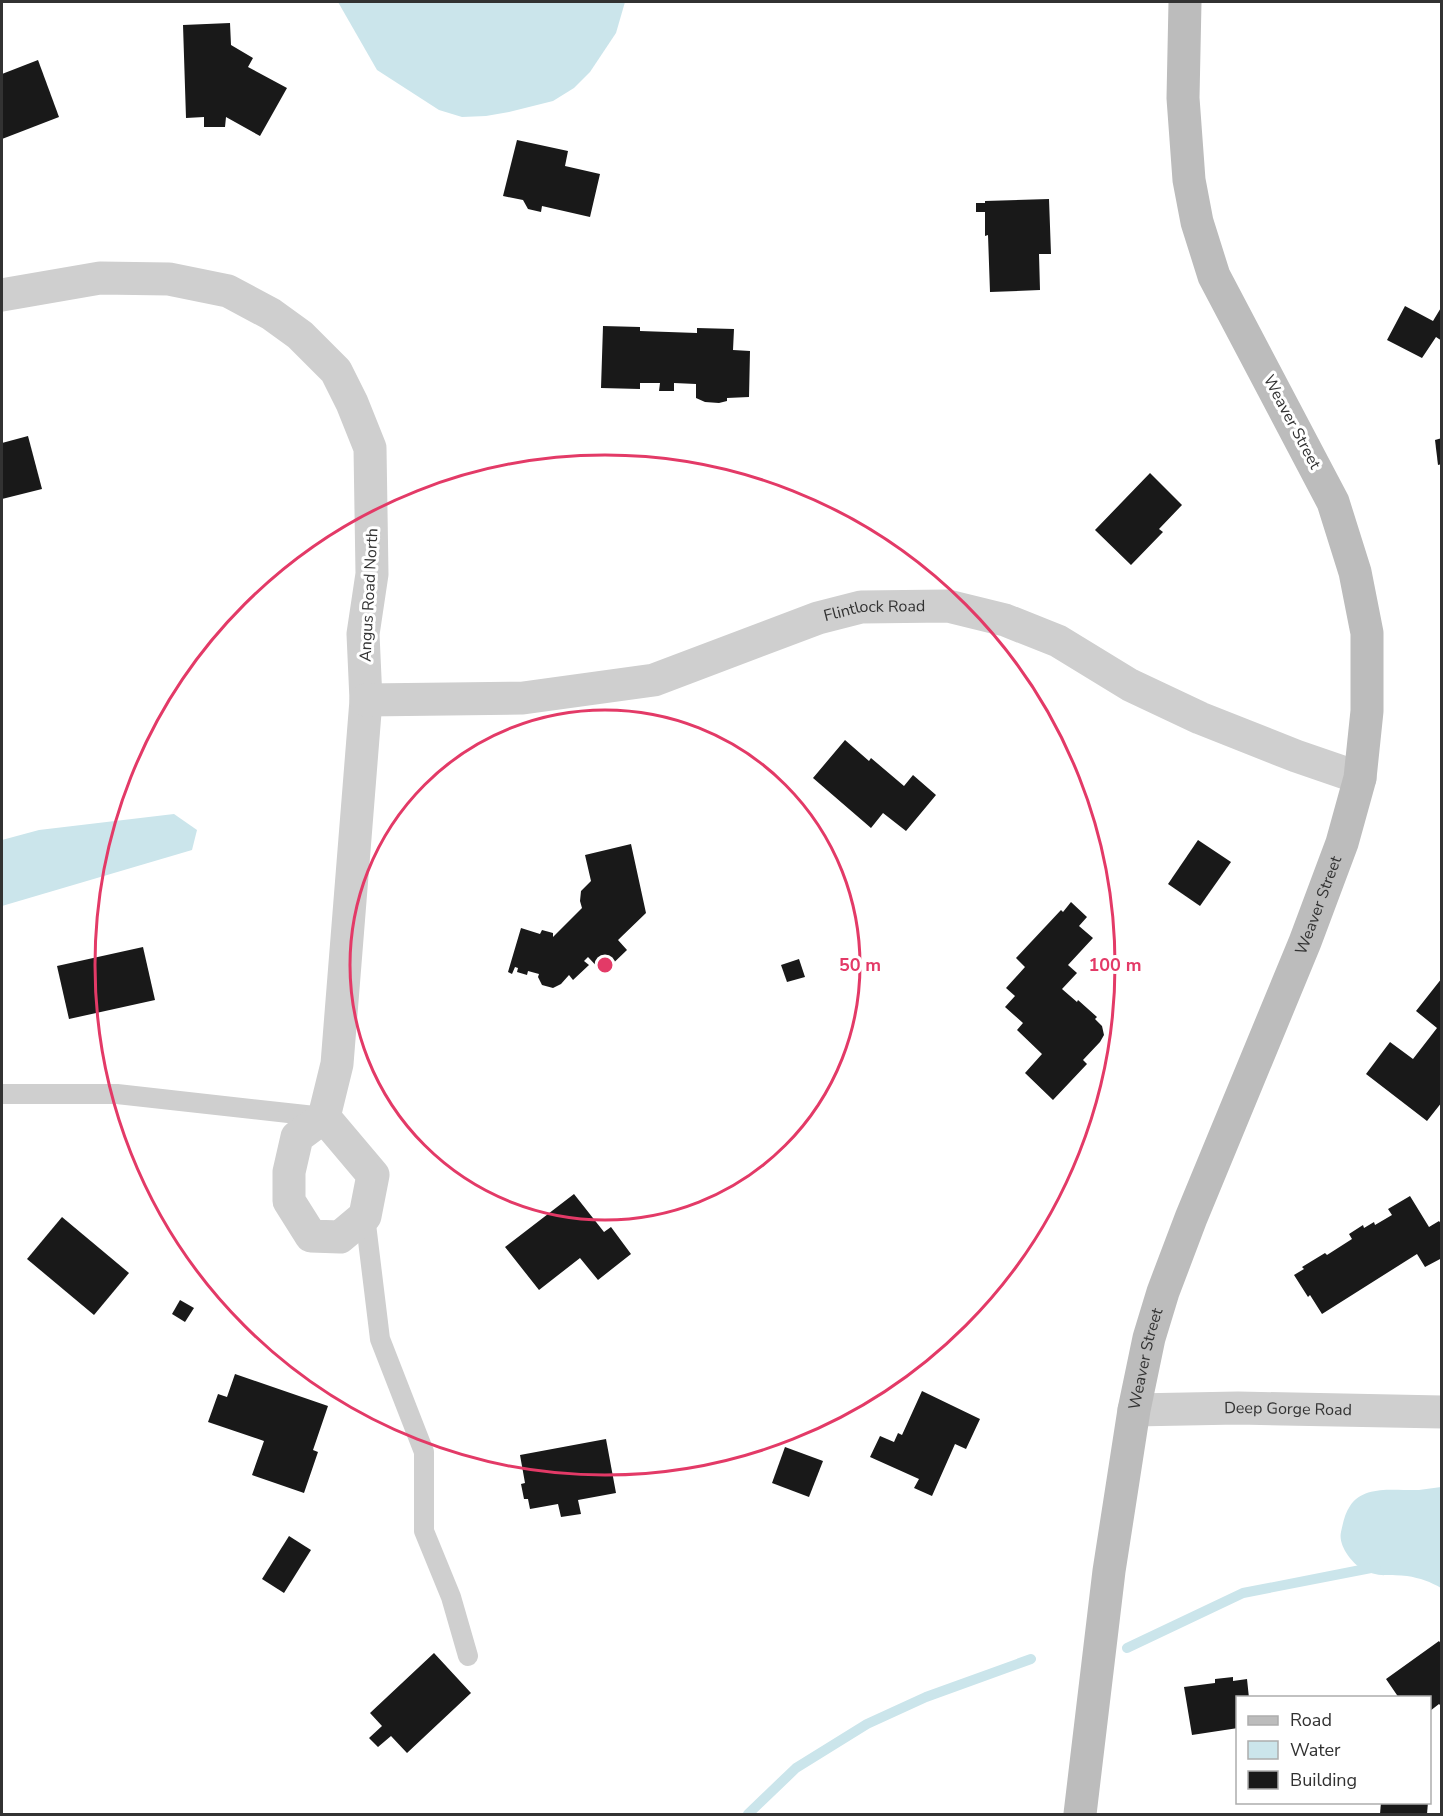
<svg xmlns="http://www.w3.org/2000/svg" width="1443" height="1816" viewBox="0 0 1443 1816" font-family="'Nunito Sans',sans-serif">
	<rect width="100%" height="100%" fill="#fff"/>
	<g fill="#cbe5eb">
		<path d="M338,2H625L616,33L590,72L574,88L553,101L509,112L486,116L462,117L439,110L377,70Z"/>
		<path d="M174,814L197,830L192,850L2,906V840L39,830Z"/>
		<path d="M1441,1487V1588C1431,1582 1420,1578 1407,1576C1392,1574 1376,1578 1362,1569C1351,1562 1338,1545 1341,1532C1343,1523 1345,1513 1350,1506C1364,1484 1397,1491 1419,1490C1426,1489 1434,1488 1441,1487Z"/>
	</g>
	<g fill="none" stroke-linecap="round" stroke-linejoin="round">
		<g stroke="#cbe5eb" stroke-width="10">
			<path d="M1127,1648L1243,1593L1376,1567"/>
			<path d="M748,1814L796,1768L867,1724L926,1697L1031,1659"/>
		</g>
	</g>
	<g fill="#191919">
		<path d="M230,23L231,45L253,58L248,67L287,88L260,136L226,117L225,127H204V117L186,118L183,25Z"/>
		<path d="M38,60L59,117L2,139V74Z"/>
		<path d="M517,140L568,151L565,166L600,174L590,217L542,206L541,212L528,209L523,200L503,196Z"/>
		<path d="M1049,199L1051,254H1039L1040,290L990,292L988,235L985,236V212H976V203H985V201Z"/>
		<path d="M1405,306L1433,321L1442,306V341L1436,337L1422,358L1387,340Z"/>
		<path d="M603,326L640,327V331L697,333V328L734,329L733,350L750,351L749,397L727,398V401L719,403L705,402L696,398V384L674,383V391H659L660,383H640V389L601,388Z"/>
		<path d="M28,436L42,489L2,499V443Z"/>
		<path d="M1442,438V464L1438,465L1435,440Z"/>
		<path d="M1150,473L1182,505L1159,529L1163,532L1131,565L1095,530Z"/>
		<path d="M845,740L869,761L871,758L904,786L913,775L936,795L906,831L883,813L871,828L813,778Z"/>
		<path d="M1198,840L1231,862L1200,906L1168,884Z"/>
		<path d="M631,844L646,913L618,940L627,950L603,973L588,957L584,961L589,965L573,980L569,975L561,984L553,988L542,985L538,977L539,974L528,971L527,975L517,972L518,968L515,967L512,974L508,972L521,928L540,934L542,930L553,933V937L582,908L580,901L581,891L591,881L585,855Z"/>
		<path d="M1071,902L1087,917L1079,926L1093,938L1068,965L1077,973L1062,989L1077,1002L1078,1000L1097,1017L1095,1019L1102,1026L1104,1035L1100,1042L1083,1060L1087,1064L1053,1100L1025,1073L1042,1054L1017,1030L1023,1023L1005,1007L1015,996L1006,988L1025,967L1016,958L1061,910L1063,912Z"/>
		<path d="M143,947L155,1000L69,1019L57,966Z"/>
		<path d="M799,959L805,977L787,982L781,965Z"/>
		<path d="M1442,978V1102L1427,1121L1366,1074L1390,1042L1413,1059L1437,1028L1416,1011Z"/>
		<path d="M574,1194L604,1232L611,1227L631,1254L598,1280L580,1258L539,1290L505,1247Z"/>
		<path d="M1410,1196L1429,1227L1439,1221L1442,1225V1258L1425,1267L1417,1254L1322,1314L1310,1295L1308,1297L1294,1275L1304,1269L1302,1267L1325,1253L1327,1255L1352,1239L1349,1234L1363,1225L1364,1228L1374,1222L1375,1225L1392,1215L1388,1209Z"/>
		<path d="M62,1217L129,1273L94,1315L27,1259Z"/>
		<path d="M180,1300L194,1308L185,1322L172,1314Z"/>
		<path d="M235,1374L328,1406L313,1450L318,1452L304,1493L252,1475L264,1441L208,1422L218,1394L227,1397Z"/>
		<path d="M922,1391L980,1419L966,1449L955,1444L932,1496L914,1488L919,1479L870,1457L880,1436L894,1442L898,1433L902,1435Z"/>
		<path d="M606,1439L616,1493L578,1500L581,1514L561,1517L558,1504L530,1509L528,1499H524L521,1484L525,1483L520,1455Z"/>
		<path d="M785,1447L823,1461L809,1497L772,1483Z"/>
		<path d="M289,1536L311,1550L284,1593L262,1579Z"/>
		<path d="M1439,1641L1442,1645V1707L1439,1704L1430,1711V1698H1399L1386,1679Z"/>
		<path d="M434,1653L471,1693L407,1753L391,1736L378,1747L369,1738L382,1726L370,1713Z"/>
		<path d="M1233,1677V1681L1247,1679L1249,1698H1238V1728L1192,1735L1184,1687L1215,1683V1679Z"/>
		<path d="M1381,1802H1428L1427,1814H1380Z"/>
	</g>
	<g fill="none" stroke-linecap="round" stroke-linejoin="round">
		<g stroke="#cfcfcf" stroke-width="20">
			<path d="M2,1094H117L324,1117"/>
			<path d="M365,1216L380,1339L424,1452V1531L451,1597L468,1656"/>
		</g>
		<g stroke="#cfcfcf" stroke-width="33">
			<path d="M2,295L100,278L169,279L228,291L271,314L300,335L336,371L352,403L370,448L372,574L363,634L366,700L337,1064L324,1117L297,1137L289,1172V1201L311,1236L340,1237L365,1216L373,1175L324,1117"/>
			<path id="s1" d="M366,700L523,698L654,680L818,618L861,607L948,606L1005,620L1058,641L1130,685L1200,718L1296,756L1360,778"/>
			<path id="s2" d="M1134,1410L1238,1408L1442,1412"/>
		</g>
		<path stroke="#bcbcbc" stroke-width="33" id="s3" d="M1080,1814L1109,1571L1134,1410L1149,1338L1163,1292L1191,1218L1305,942L1342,843L1360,778L1367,711V633L1355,572L1333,502L1214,276L1197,222L1189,180L1183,98L1185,2"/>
	</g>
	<g fill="none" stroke="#e33a67" stroke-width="3">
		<circle cx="605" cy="965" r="255"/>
		<circle cx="605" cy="965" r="510"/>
	</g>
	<g text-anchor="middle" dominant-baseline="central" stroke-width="6" stroke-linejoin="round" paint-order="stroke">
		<g font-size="16" fill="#323232" stroke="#fff">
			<text transform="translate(1292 422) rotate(62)">Weaver Street</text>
			<text transform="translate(369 595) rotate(-87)">Angus Road North</text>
			<text stroke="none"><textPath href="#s1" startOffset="522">Flintlock Road</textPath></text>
			<text stroke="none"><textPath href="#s3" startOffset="946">Weaver Street</textPath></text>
			<text stroke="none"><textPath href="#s3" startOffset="460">Weaver Street</textPath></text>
			<text stroke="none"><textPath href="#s2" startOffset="154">Deep Gorge Road</textPath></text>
		</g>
	</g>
	<circle cx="605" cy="965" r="9" fill="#e33a67" stroke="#fff" stroke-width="3"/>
	<g font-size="18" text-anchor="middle" font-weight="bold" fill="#e33a67" stroke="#fff" stroke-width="6" stroke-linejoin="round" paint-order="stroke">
		<text x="860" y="971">50 m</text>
		<text x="1115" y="971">100 m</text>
	</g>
	<rect width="1443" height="1816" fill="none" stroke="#323232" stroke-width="6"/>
	<rect x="1236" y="1696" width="195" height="108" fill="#ffffff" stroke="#adadad" stroke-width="1.5"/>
	<rect x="1248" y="1716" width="30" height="9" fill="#bcbcbc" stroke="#adadad" stroke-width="1.5"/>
	<text x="1290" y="1726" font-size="18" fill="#323232">Road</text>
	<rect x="1248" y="1741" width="30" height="18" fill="#cbe5eb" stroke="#adadad" stroke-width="1.5"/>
	<text x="1290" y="1756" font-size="18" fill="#323232">Water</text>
	<rect x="1248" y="1771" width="30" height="18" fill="#191919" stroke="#adadad" stroke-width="1.5"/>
	<text x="1290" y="1786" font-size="18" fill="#323232">Building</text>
</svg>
